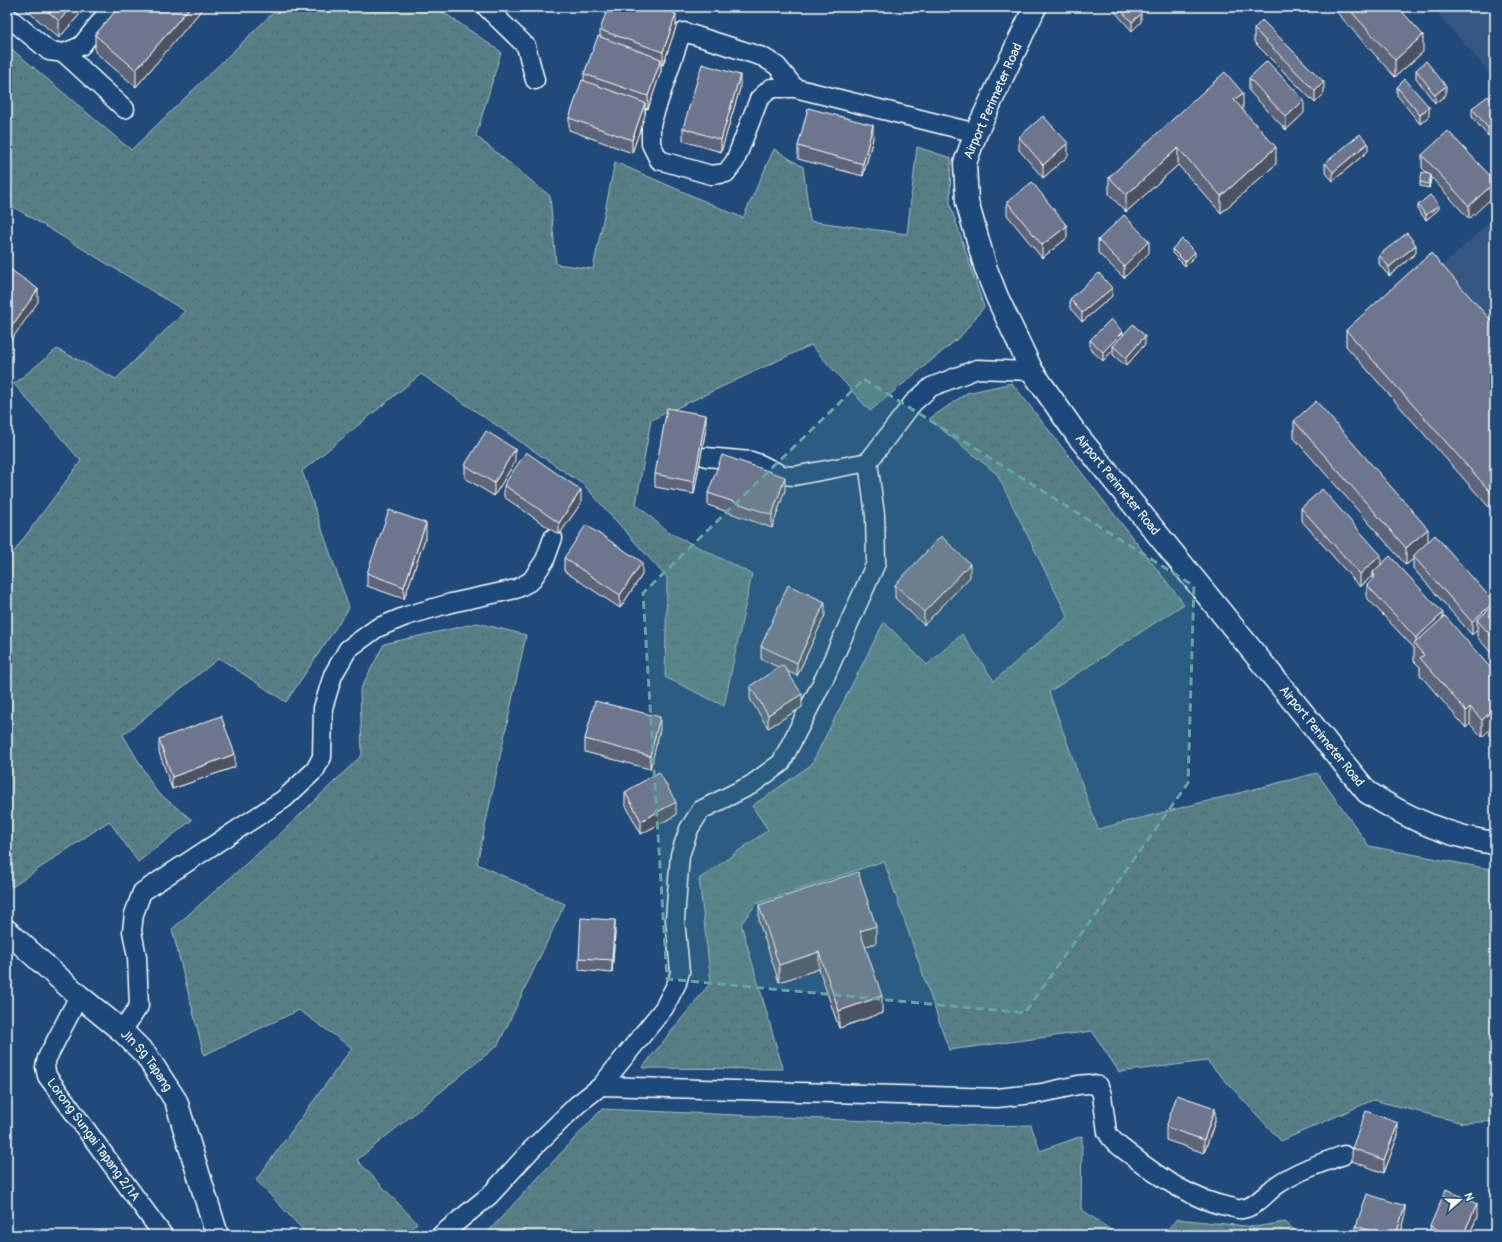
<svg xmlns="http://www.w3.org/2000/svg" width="1502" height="1242" viewBox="0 0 1502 1242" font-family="Pangolin,sans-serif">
	<defs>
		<pattern id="forest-crowns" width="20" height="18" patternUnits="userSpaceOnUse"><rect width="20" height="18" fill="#567e84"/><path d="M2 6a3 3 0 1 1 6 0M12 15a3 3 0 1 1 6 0" fill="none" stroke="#516568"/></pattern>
	</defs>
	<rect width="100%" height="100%" fill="#1f4a7a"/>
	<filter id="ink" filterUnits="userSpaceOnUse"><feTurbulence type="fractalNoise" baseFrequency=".025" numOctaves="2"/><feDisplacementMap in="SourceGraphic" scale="8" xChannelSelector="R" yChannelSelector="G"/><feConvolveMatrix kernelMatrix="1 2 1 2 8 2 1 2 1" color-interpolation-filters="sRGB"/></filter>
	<g filter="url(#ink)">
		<g fill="#365780">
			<path d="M1432,7H1495V79Z"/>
			<path d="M1495,217V336L1438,270Z"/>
		</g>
		<g fill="url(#forest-crowns)" stroke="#aabec2">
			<path d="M279,7H436L501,52L476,136L550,196L556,264L593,269L615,162L743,218L774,149L803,167L810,221L907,234L917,147L951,158L950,204L984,307L961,336L870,411L811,345L651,420L636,504L668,532L752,574L724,706L665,677L667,578L584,485L421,374L302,471L349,608L286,702L219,658L123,735L156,791L192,820L138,862L109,821L12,887L7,881V561L81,461L14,384L57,349L116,379L185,311L7,203V45L131,150Z"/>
			<path d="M1012,383L1184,604L1049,692L1098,829L1317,773L1369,846L1495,870V1121L1463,1123L1373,1100L1281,1141L1207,1061L1119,1072L1092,1031L949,1050L884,861L756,904L741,924L783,1069L642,1068L711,982L699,879L768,830L752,806L811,765L884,622L927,665L962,634L994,681L1068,617L997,474L929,419L967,393Z"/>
			<path d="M477,623L526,635L477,864L565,904L498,1045L357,1160L417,1223L406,1235H308L256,1180L352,1048L299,1010L204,1055L172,929L280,834L362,755L360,690L384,644Z"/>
			<path d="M602,1109L980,1126L1031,1125L1040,1151L1082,1136L1081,1209L1118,1235H485Z"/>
			<path d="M1177,1219L1255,1227L1285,1222L1300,1235H1162Z"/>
		</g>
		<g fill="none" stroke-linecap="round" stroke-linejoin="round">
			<g stroke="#fff" stroke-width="21">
				<g id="minor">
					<path d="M486,7L526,46L535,80"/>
					<path d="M7,16L49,51L64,53L81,46L112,7"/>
					<path d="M64,53L125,109"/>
					<path d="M795,88L777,66L763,57L684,32L681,34L651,124V144L659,160L711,175L726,173L735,161L759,99L771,88H795L976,133"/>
					<path d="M706,457L751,461L760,464L782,475L794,476L868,462"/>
					<path id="s1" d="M79,996L47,1058L45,1067L47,1076L163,1235"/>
					<path d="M122,1031L139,1006L137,957L132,931L134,914L142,892L284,799L315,770L322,757L323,708L333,675L348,649L377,628L406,616L451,603L516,589L531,581L545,560L553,538"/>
					<path d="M601,1086L997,1098L1042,1093L1078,1085L1089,1084L1099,1086L1102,1095L1107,1132C1112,1142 1122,1148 1131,1155C1160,1178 1193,1200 1230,1207C1234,1208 1239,1210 1242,1209C1256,1207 1266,1193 1277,1185C1297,1171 1321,1163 1344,1155"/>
					<path d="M441,1235L490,1195L531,1150L578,1104L601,1086L664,1008L677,983L680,972L675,919L680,855L689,829L701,810L751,785L781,763L825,677L876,563L875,515L868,462L913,403L931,387L977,369L1032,371"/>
				</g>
			</g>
			<g stroke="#fff" stroke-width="25">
				<g id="tertiary">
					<path id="s2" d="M1035,7L976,133L965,163L967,202L986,269L997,297L1032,371L1077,435L1367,792C1405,817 1449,837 1495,843"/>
					<path id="s3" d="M7,931L79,996L122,1031L146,1055L176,1101L217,1235"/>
				</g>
			</g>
			<use href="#minor" stroke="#1f4a7a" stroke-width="18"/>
			<use href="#tertiary" stroke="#1f4a7a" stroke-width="22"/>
		</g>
		<g fill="#5e6579" stroke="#fff">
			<path d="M23,7H86L59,38Z"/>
			<path d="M119,7H204L136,87L95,52V35Z"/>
			<path d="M1115,7H1135L1141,22L1132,31L1115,12Z"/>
			<path d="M1332,7H1398L1423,52L1395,77Z"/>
			<path d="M676,27L663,65L661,64V71L648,109L645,108V115L632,153L569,130V118L584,81V74L600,37V30Z"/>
			<path d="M1254,29L1324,94L1315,103L1254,42Z"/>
			<path d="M1416,70L1446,95L1435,103L1416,78Z"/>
			<path d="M1249,78L1304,113L1286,130L1249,91Z"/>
			<path d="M1397,87L1429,116L1420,124L1397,95Z"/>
			<path d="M740,88L721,152L683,141V128Z"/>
			<path d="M1495,105V130L1488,136L1472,117V108Z"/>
			<path d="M1243,109V110L1276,164L1221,213L1178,165L1126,212L1109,194V177Z"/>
			<path d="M1019,137L1068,156L1043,178L1019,150Z"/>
			<path d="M873,138L863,176L798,159V146Z"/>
			<path d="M1368,151L1333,181L1325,172V163Z"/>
			<path d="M1422,155L1495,181L1469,219L1431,177L1429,188L1420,186V182L1428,174L1422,168Z"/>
			<path d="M1007,202L1067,238L1042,258L1007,215Z"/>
			<path d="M1418,205L1439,209L1426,220L1418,210Z"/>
			<path d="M1098,240L1149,253L1124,278L1098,253Z"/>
			<path d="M1172,249L1195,256L1185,266L1172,253Z"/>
			<path d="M1416,253L1389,276L1379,264V255Z"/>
			<path d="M1112,296L1082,322L1070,308V299Z"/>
			<path d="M1495,325V514L1346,346V330Z"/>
			<path d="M1123,335L1145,344L1126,366L1113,355V350L1103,361L1090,349V340Z"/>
			<path d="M1294,421L1428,541L1494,605L1495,604V657L1477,637V630L1472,635L1413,568V559L1406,565L1294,438Z"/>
			<path d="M706,428L694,494L655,487V474Z"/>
			<path d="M515,462L494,496L465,478V465Z"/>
			<path d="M504,485L581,503L559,535L504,497Z"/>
			<path d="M785,490L772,528L708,505V493Z"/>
			<path d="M1301,508L1381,564L1443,618L1495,673L1482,737L1470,724L1466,728L1420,675V667L1414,661V648L1367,598V585L1373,579V575L1360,587L1301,520Z"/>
			<path d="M426,536L404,599L367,586V573Z"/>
			<path d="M564,558L642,575L620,608L564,571Z"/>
			<path d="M970,577L924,625L895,598V585Z"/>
			<path d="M825,615L797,676L787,671L802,707L768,728L750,699V686L780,668L761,659V646Z"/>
			<path d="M660,730L650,769L585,752V739Z"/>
			<path d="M159,739L235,767L172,789L159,752Z"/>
			<path d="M625,792L676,815L641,834L625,804Z"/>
			<path d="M759,905L876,943L865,946L882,1013L839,1028L819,969L779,982L759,922Z"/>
			<path d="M615,933L612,973L579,970V958Z"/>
			<path d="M1215,1121L1204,1153L1166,1140V1127Z"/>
			<path d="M1398,1135L1384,1173L1352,1161V1148Z"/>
			<path d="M1477,1217L1469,1235H1430V1226Z"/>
			<path d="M1405,1218L1400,1235H1356V1226Z"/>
		</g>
		<g fill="#4c5363" stroke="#fff">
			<path d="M71,7H86L59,38V21Z"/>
			<path d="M190,7H204L136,87V70Z"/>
			<path d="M676,14V27L663,65V52Z"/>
			<path d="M1141,14V22L1132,31V22Z"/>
			<path d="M1423,35V52L1395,77V60Z"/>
			<path d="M661,59V71L648,109V96Z"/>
			<path d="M740,75V88L721,152V140Z"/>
			<path d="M1324,82V94L1315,103V91Z"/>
			<path d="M1446,86V95L1435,103V95Z"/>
			<path d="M1243,93V109L1234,117V100Z"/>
			<path d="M1304,100V113L1286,130V117Z"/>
			<path d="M645,103V115L632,153V140Z"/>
			<path d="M1429,107V116L1420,124V115Z"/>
			<path d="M1495,122V130L1488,136V128Z"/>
			<path d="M873,125V138L863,176V164Z"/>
			<path d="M1068,143V156L1043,178V165Z"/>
			<path d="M1368,143V151L1333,181V172Z"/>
			<path d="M1276,147V164L1221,213V196Z"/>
			<path d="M1178,148V165L1126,212V195Z"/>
			<path d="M1431,175V179L1429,188V184Z"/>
			<path d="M1495,182V195L1469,219V206Z"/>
			<path d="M1439,205V209L1426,220V215Z"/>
			<path d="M1067,226V238L1042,258V245Z"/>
			<path d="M1149,241V253L1124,278V266Z"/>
			<path d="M1416,245V253L1389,276V267Z"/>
			<path d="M1195,252V256L1185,266V262Z"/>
			<path d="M1112,288V296L1082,322V313Z"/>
			<path d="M38,289V302L7,346V333Z"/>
			<path d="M1123,332V340L1113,346V350L1103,361V352Z"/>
			<path d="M1145,336V344L1126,366V358Z"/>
			<path d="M706,415V428L694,494V482Z"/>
			<path d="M515,449V462L494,496V483Z"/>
			<path d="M785,477V490L772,528V515Z"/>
			<path d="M581,490V503L559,535V523Z"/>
			<path d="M426,523V536L404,599V587Z"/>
			<path d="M1428,529V545L1413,556V559L1406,565V548Z"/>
			<path d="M1381,555V568L1373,572V575L1360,587V574Z"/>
			<path d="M642,562V575L620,608V595Z"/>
			<path d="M970,564V577L924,625V612Z"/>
			<path d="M825,602V615L797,676V663Z"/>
			<path d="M1494,602V615L1477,620V630L1472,635V622Z"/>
			<path d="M1443,613V626L1416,646V638Z"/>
			<path d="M802,694V707L768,728V715Z"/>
			<path d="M1470,707V724L1466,728V711Z"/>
			<path d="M1495,708V725L1482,737V720Z"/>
			<path d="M660,717V730L650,769V756Z"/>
			<path d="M235,754V767L172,789V777Z"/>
			<path d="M676,802V815L641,834V821Z"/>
			<path d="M615,920V933L612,973V960Z"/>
			<path d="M876,926V943L860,948V931Z"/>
			<path d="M819,952V969L779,982V965Z"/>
			<path d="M882,996V1013L839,1028V1011Z"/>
			<path d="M1215,1108V1121L1204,1153V1140Z"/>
			<path d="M1398,1123V1135L1384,1173V1160Z"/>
			<path d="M1477,1204V1217L1469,1235H1463Z"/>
			<path d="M1405,1206V1218L1400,1235H1396Z"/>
		</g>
		<g fill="#6d768d" stroke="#fff">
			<path d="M43,7H71L59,21Z"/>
			<path d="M119,7H190L136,70L95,35Z"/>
			<path d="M608,7H656L676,14L663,52L600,30Z"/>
			<path d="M1118,7H1135L1141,14L1132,22Z"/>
			<path d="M1347,7H1398L1423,35L1395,60Z"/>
			<path d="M1262,20L1324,82L1315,91L1254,29Z"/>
			<path d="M598,36L661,59L648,96L584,74Z"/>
			<path d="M1267,61L1304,100L1286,117L1249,78Z"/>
			<path d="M1426,61L1446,86L1435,95L1416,70Z"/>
			<path d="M702,64L740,75L721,140L683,128Z"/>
			<path d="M1225,72L1243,93L1234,100L1276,147L1221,196L1178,148L1126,195L1109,177Z"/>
			<path d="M1405,79L1429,107L1420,115L1397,87Z"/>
			<path d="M582,80L645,103L632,140L569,118Z"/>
			<path d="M1488,96L1495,105V122L1488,128L1472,108Z"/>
			<path d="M808,108L873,125L863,164L798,146Z"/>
			<path d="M1043,116L1068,143L1043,165L1019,137Z"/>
			<path d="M1448,131L1495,181V182L1469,206L1422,155Z"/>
			<path d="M1360,134L1368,143L1333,172L1325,163Z"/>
			<path d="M1422,172L1431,175L1429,184L1420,182Z"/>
			<path d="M1032,182L1067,226L1042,245L1007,202Z"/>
			<path d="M1430,195L1439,205L1426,215L1418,205Z"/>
			<path d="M1124,215L1149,241L1124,266L1098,240Z"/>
			<path d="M1407,233L1416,245L1389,267L1379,255Z"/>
			<path d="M1182,239L1195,252L1185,262L1172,249Z"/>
			<path d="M1431,253L1495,325V497L1346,330Z"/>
			<path d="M7,267L38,289L7,333Z"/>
			<path d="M1099,273L1112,288L1082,313L1070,299Z"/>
			<path d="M1111,319L1123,332L1103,352L1090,340Z"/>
			<path d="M1133,324L1145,336L1126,358L1113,346Z"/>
			<path d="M1316,401L1428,529L1406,548L1294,421Z"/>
			<path d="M667,408L706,415L694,482L655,474Z"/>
			<path d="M486,431L515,449L494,483L465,465Z"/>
			<path d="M526,452L581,490L559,523L504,485Z"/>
			<path d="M722,455L785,477L772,515L708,493Z"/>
			<path d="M1322,489L1381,555L1360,574L1301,508Z"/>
			<path d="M389,510L426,523L404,587L367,573Z"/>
			<path d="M586,525L642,562L620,595L564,558Z"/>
			<path d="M1435,535L1494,602L1472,622L1413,556Z"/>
			<path d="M941,536L970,564L924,612L895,585Z"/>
			<path d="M1390,556L1443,613L1416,638L1367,585L1375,577L1373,572Z"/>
			<path d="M788,585L825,602L797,663L761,646Z"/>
			<path d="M1495,604V640L1477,620Z"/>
			<path d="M1445,616L1495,673V708L1482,720L1470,707L1466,711L1420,658L1424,655L1414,644Z"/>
			<path d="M783,665L802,694L768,715L750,686Z"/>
			<path d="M595,701L660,717L650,756L585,739Z"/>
			<path d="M221,716L235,754L172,777L159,739Z"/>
			<path d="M659,772L676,802L641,821L625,792Z"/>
			<path d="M858,872L876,926L860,931L882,996L839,1011L819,952L779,965L759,905Z"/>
			<path d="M581,918L615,920L612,960L579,958Z"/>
			<path d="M1177,1095L1215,1108L1204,1140L1166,1127Z"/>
			<path d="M1366,1111L1398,1123L1384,1160L1352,1148Z"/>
			<path d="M1446,1189L1477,1204L1463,1235H1449L1430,1226Z"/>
			<path d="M1367,1194L1405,1206L1396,1235H1384L1356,1226Z"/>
		</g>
	</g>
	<path fill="#63a6a1" fill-opacity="0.2" stroke="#63a6a1" stroke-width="3" stroke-dasharray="8 5" stroke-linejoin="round" d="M864,379L1194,586L1188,783L1025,1013L667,979L643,593Z"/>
	<g text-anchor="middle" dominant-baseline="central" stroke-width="3" stroke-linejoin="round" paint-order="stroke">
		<g font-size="13" fill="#fff" stroke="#1f4a7a">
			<text transform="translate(993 101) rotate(-66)">Airport Perimeter Road</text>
			<text stroke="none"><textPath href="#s2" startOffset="534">Airport Perimeter Road</textPath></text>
			<text stroke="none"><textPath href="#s2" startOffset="858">Airport Perimeter Road</textPath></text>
			<text stroke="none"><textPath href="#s3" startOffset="191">Jln Sg Tapang</textPath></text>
			<text stroke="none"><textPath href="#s1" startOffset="167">Lorong Sungai Tapang 2/1A</textPath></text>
		</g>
	</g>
	<rect width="1502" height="1242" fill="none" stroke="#1f4a7a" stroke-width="24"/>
	<rect x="12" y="12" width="1478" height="1218" fill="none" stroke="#fff" stroke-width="1.5" filter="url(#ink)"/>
	<g transform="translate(1460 1200) rotate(70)" stroke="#1f4a7a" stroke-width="3" paint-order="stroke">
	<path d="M0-3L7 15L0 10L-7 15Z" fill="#ffffff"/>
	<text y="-6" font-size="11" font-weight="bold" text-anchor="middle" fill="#ffffff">N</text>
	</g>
</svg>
